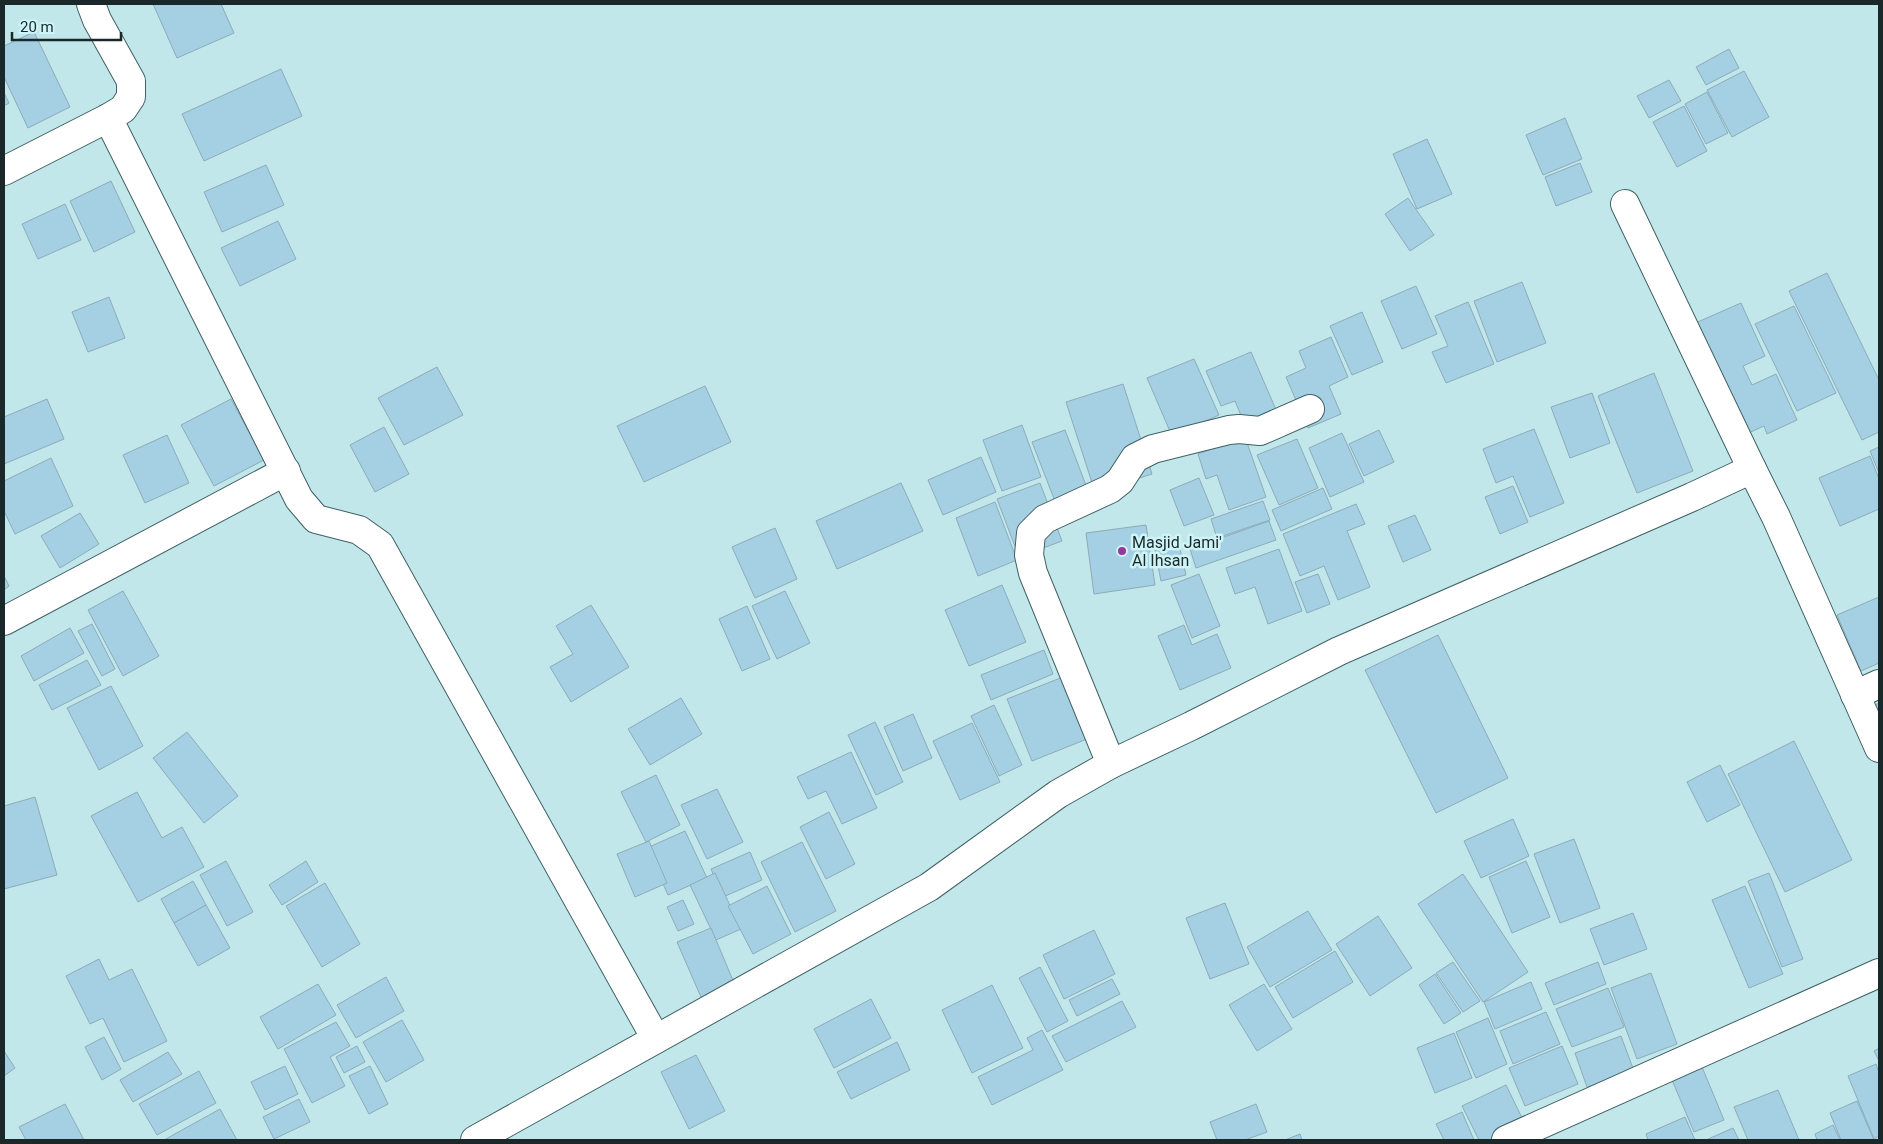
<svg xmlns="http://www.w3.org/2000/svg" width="1883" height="1144" viewBox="0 0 1883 1144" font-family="Roboto,sans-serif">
	<rect width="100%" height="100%" fill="#c1e7ea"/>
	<g fill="#a5d0e3" stroke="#8cabb9">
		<path d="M153,4H221L234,33L177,58Z"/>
		<path d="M34,32L70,107L28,128L4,77V46Z"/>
		<path d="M1729,49L1739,68L1706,85L1696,67Z"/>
		<path d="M281,69L302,116L204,161L182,114Z"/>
		<path d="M1744,71L1769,117L1732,137L1707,90Z"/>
		<path d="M1669,80L1681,101L1649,118L1637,96Z"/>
		<path d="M1707,92L1728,133L1706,144L1685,104Z"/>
		<path d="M4,93L9,103L4,106Z"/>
		<path d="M1684,106L1707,151L1677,167L1653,122Z"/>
		<path d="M1565,118L1582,159L1543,175L1526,135Z"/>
		<path d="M1427,139L1452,194L1417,209L1393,154Z"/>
		<path d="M1580,163L1592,192L1556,206L1545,177Z"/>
		<path d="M266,165L284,205L222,232L204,192Z"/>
		<path d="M111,181L135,232L94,252L70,201Z"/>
		<path d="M1408,198L1434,235L1410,251L1385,214Z"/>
		<path d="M65,204L81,240L38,259L22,224Z"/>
		<path d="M278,221L296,259L240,286L221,248Z"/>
		<path d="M1827,273L1879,380V432L1862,440L1789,291Z"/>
		<path d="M1522,282L1546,343L1497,362L1474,301Z"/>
		<path d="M1416,286L1437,334L1402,349L1381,301Z"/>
		<path d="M109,297L125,338L88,352L72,312Z"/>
		<path d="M1468,302L1494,364L1446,383L1432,352L1448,346L1435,316Z"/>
		<path d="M1741,303L1765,356L1743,366L1752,385L1776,374L1797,420L1767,434L1764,426L1735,439L1684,328Z"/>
		<path d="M1794,306L1836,393L1797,411L1755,324Z"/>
		<path d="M1362,312L1383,362L1352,375L1330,326Z"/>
		<path d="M1331,337L1348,377L1329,386L1341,414L1308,428L1286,377L1306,368L1299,351Z"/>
		<path d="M1251,352L1277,412L1245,425L1235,401L1221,406L1206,371Z"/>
		<path d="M1194,359L1219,415L1172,436L1147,378Z"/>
		<path d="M437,367L463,415L404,445L378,398Z"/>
		<path d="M1654,373L1693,471L1637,493L1598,396Z"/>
		<path d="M1123,384L1152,474L1095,492L1066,402Z"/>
		<path d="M705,386L731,442L644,482L617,426Z"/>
		<path d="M1592,393L1610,443L1570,458L1551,407Z"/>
		<path d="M47,399L64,439L4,464V417Z"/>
		<path d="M231,399L264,460L214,486L181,425Z"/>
		<path d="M1022,425L1041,477L1002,491L983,440Z"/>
		<path d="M384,427L409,474L375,492L350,445Z"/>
		<path d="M1534,429L1564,503L1530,517L1513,476L1496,483L1483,449Z"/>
		<path d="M1065,430L1090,496L1058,509L1032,442Z"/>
		<path d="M1379,430L1394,462L1364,476L1349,444Z"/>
		<path d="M1342,433L1364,482L1330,497L1309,448Z"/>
		<path d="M167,435L189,483L145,503L123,455Z"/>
		<path d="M1245,437L1266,497L1229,510L1217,475L1206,479L1198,454Z"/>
		<path d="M1297,439L1318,488L1279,505L1257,455Z"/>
		<path d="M1879,447V473L1870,451Z"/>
		<path d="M1870,456L1879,479V509L1840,526L1819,478Z"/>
		<path d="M981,457L996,492L943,515L928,480Z"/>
		<path d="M51,458L73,506L15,534L4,511V481Z"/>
		<path d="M1199,478L1214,515L1184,526L1170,490Z"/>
		<path d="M901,483L923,531L837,569L816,521Z"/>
		<path d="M1040,483L1062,541L1019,557L997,499Z"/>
		<path d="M1513,486L1528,522L1500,534L1485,497Z"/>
		<path d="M1323,488L1332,509L1281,531L1272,510Z"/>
		<path d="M1263,501L1270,520L1217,538L1211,519Z"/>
		<path d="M995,502L1017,560L978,576L956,518Z"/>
		<path d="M1356,504L1365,524L1347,531L1370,587L1338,600L1324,566L1300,576L1283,534Z"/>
		<path d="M80,513L99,544L60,568L41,536Z"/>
		<path d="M1415,515L1431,550L1403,562L1388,526Z"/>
		<path d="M1269,521L1276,540L1196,568L1190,549Z"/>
		<path d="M1146,525L1155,585L1094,594L1086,533Z"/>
		<path d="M775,528L797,579L755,598L732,547Z"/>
		<path d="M1179,545L1186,575L1161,581L1155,550Z"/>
		<path d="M1279,549L1302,611L1268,624L1255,587L1235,594L1226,568Z"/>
		<path d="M1199,574L1220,626L1192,638L1171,585Z"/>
		<path d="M1318,574L1330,604L1307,613L1295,582Z"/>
		<path d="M4,576L9,586L4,590Z"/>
		<path d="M1002,585L1026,642L969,666L945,610Z"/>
		<path d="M123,591L159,656L123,676L88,610Z"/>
		<path d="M785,591L810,643L777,659L752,606Z"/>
		<path d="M1879,597V663L1861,671L1837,615Z"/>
		<path d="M591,605L629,667L571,702L550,667L573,654L556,626Z"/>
		<path d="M747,606L770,659L742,671L719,619Z"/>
		<path d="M92,624L115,669L102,676L78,631Z"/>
		<path d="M1184,625L1192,645L1217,634L1231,668L1180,690L1158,636Z"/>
		<path d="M70,628L84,653L34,681L21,656Z"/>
		<path d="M1438,635L1508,778L1436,813L1365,670Z"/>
		<path d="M1044,650L1053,674L991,700L981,675Z"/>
		<path d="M87,660L101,685L52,710L39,685Z"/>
		<path d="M1068,675L1092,737L1032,761L1007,699Z"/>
		<path d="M111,686L143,746L99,770L67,708Z"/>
		<path d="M681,698L702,734L650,765L628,729Z"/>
		<path d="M1879,703V730L1869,708Z"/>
		<path d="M994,705L1022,765L999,776L971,716Z"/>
		<path d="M913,714L932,758L903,771L884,727Z"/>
		<path d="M875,722L903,782L876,795L848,735Z"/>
		<path d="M972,723L1000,782L960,800L933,741Z"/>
		<path d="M187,732L238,796L204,823L153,758Z"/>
		<path d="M1794,741L1852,860L1785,892L1728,774Z"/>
		<path d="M851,752L877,808L842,824L826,791L808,799L797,777Z"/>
		<path d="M1720,765L1740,805L1707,822L1687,782Z"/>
		<path d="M656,775L680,825L646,842L621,792Z"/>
		<path d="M717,789L743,842L707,859L681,805Z"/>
		<path d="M137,792L162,838L182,827L204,867L138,902L91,816Z"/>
		<path d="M35,797L57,875L4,889V806Z"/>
		<path d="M829,812L855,864L826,879L800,827Z"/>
		<path d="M1513,819L1529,856L1481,878L1464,841Z"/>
		<path d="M685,831L707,878L668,895L647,848Z"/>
		<path d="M1574,839L1600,908L1560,923L1534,854Z"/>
		<path d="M649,841L667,883L635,897L617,854Z"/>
		<path d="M802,842L836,911L795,932L761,862Z"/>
		<path d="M750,852L762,880L723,897L711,869Z"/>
		<path d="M226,861L253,912L227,926L200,875Z"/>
		<path d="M306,861L318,882L282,905L269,885Z"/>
		<path d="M1526,861L1550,917L1512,933L1489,877Z"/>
		<path d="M715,873L741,929L716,940L690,885Z"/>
		<path d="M1769,873L1803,959L1782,967L1748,881Z"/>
		<path d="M1463,874L1528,972L1483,1002L1418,904Z"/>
		<path d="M193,881L206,905L174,923L161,899Z"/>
		<path d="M325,883L360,944L322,967L286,906Z"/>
		<path d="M767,886L791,934L753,954L728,906Z"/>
		<path d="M1745,886L1783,974L1749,988L1712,900Z"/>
		<path d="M683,900L694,924L678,931L667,907Z"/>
		<path d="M1225,903L1249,964L1210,979L1186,918Z"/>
		<path d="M206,905L230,948L198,966L174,923Z"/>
		<path d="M1308,911L1332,950L1270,987L1247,947Z"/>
		<path d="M1633,913L1647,949L1604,965L1590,929Z"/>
		<path d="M1378,916L1412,968L1370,996L1336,944Z"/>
		<path d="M711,928L737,990L704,1004L677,942Z"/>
		<path d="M1094,930L1115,974L1064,999L1043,955Z"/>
		<path d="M1335,951L1353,982L1293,1018L1275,987Z"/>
		<path d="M99,959L109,980L132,969L167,1041L124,1062L103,1018L90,1024L66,976Z"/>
		<path d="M1453,962L1480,1001L1463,1012L1436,973Z"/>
		<path d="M1598,962L1606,984L1554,1005L1545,983Z"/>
		<path d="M1040,967L1068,1021L1047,1032L1019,978Z"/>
		<path d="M1651,973L1677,1044L1637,1059L1611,988Z"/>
		<path d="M1435,974L1461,1013L1444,1024L1419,985Z"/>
		<path d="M386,977L404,1011L356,1038L337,1005Z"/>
		<path d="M1112,979L1120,994L1077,1016L1069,1000Z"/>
		<path d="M1531,982L1542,1009L1495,1029L1484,1002Z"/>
		<path d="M318,984L336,1015L278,1049L260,1017Z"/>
		<path d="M1264,984L1292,1029L1257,1051L1229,1005Z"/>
		<path d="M992,985L1023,1048L972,1073L942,1010Z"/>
		<path d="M1608,988L1624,1027L1572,1047L1556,1009Z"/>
		<path d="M871,999L891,1038L834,1068L814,1029Z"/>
		<path d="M1122,1001L1136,1027L1066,1062L1052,1036Z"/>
		<path d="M1546,1012L1560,1044L1513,1064L1500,1031Z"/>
		<path d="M1488,1018L1507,1064L1476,1078L1456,1032Z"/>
		<path d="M402,1020L424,1060L386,1082L363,1042Z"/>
		<path d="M336,1022L350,1046L330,1057L345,1086L312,1103L284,1049Z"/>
		<path d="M1042,1030L1063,1070L992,1105L978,1077L1033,1050L1027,1038Z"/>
		<path d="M1454,1033L1472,1078L1435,1093L1417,1048Z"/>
		<path d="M1621,1036L1634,1071L1587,1087L1575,1053Z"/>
		<path d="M104,1037L121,1069L102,1080L85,1047Z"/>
		<path d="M897,1042L910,1070L851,1099L837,1072Z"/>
		<path d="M357,1046L365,1062L344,1073L336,1057Z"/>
		<path d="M1562,1046L1578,1084L1525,1106L1509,1068Z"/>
		<path d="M1879,1048V1061L1874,1051Z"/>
		<path d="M4,1051L15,1068L4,1076Z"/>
		<path d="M168,1052L182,1074L133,1102L120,1080Z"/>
		<path d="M696,1055L725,1111L689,1129L661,1072Z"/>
		<path d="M1876,1064L1879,1073V1136L1874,1139L1848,1076Z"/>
		<path d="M285,1066L298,1094L265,1110L251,1082Z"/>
		<path d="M370,1066L388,1104L369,1114L349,1076Z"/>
		<path d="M1702,1067L1724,1120L1694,1132L1672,1080Z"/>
		<path d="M199,1071L216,1103L157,1135L139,1104Z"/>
		<path d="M1506,1085L1525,1124L1489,1140H1479L1462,1106Z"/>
		<path d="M1778,1090L1799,1140H1748L1734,1107Z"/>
		<path d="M299,1099L310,1122L274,1139L263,1117Z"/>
		<path d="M1857,1101L1874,1140H1841L1830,1113Z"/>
		<path d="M65,1104L84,1140H26L19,1127Z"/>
		<path d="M1256,1104L1267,1132L1245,1140H1217L1210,1122Z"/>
		<path d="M220,1109L237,1140H164Z"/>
		<path d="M1462,1112L1474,1140H1444L1436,1124Z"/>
		<path d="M1685,1117L1695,1140H1648L1646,1134Z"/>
		<path d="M1833,1125L1840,1140H1817L1815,1134Z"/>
		<path d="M1733,1128L1739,1140H1706Z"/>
		<path d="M1300,1134L1302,1140H1285Z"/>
	</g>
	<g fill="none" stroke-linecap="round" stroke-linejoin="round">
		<g stroke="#3f6164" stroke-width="30">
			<g id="minor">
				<path d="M108,118L299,499L316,519L359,530L380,545L656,1039"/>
				<path d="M4,171L108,118L123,109L131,97V81L97,20L91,4"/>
				<path d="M1625,204L1752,469"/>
				<path d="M4,621L286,471"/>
				<path d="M1855,695L1879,684"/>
				<path d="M1111,764L1033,573L1029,555L1031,533L1045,519L1110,489L1120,481L1135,458L1153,449L1229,430L1239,429L1260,431L1310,409"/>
				<path d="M475,1140L929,887L1058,794L1111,764L1191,726L1339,651L1692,497L1752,469L1776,517L1879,748"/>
				<path d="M1506,1140L1879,973"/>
			</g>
		</g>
		<use href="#minor" stroke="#fff" stroke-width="28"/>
	</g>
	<circle fill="#99369c" stroke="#cef4f7" stroke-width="2" cx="1122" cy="551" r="5"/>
	<g text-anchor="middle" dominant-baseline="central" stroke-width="5" stroke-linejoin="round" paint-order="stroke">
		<g font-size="16" fill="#1a2829" stroke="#cef4f7" text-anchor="start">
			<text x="1132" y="542">Masjid Jami'<tspan x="1132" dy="18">Al Ihsan</tspan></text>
		</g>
	</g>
	<rect width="1883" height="1144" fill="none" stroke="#1a2829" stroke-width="10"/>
	<path d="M12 32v8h109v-8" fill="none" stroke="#1a2829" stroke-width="2.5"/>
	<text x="20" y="32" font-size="15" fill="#1a2829" stroke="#cef4f7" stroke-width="4" paint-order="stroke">20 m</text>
</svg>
